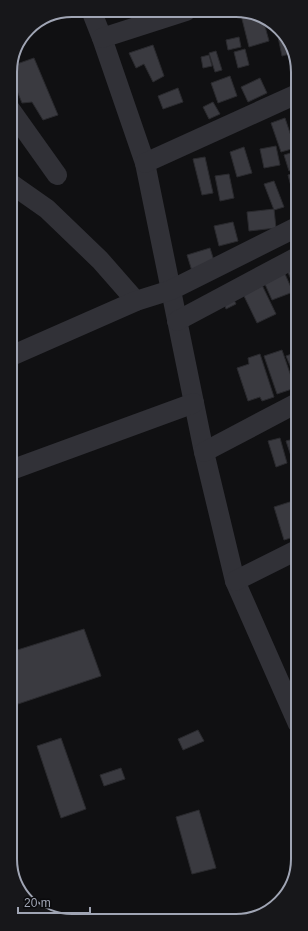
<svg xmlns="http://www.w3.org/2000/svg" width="308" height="931" viewBox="0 0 308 931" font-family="Arial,sans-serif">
	<rect width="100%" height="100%" fill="#101012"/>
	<g fill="#3a3a40" stroke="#2a2a2e">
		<path d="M251,13L263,19L269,41L249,47L241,15Z"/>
		<path d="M282,31L293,53L282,56L277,32Z"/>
		<path d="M239,37L241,47L228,50L226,40Z"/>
		<path d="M153,45L164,76L153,82L144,64L136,68L129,53Z"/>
		<path d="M245,49L249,65L238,68L234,52Z"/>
		<path d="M216,51L222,70L215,72L209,53Z"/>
		<path d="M209,55L212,66L203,68L201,57Z"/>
		<path d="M34,58L58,115L43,120L32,102L22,103L10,74L11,66Z"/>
		<path d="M230,76L237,96L218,103L211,83Z"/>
		<path d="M260,78L267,93L248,102L241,87Z"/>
		<path d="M178,88L183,102L163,109L158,96Z"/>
		<path d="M213,102L220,114L209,119L203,107Z"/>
		<path d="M285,118L295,148L281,152L271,123Z"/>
		<path d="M276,146L280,165L264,168L260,149Z"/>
		<path d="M244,147L252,173L237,177L230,152Z"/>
		<path d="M297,151V168L289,171L284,155Z"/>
		<path d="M205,157L213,193L202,195L193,159Z"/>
		<path d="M297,172V188L292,190L288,175Z"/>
		<path d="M229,174L234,198L220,201L215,176Z"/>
		<path d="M274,181L284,207L274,210L264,184Z"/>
		<path d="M274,209L276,228L249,231L247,212Z"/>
		<path d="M233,222L238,241L219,246L214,226Z"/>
		<path d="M210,248L215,264L192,271L187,255Z"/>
		<path d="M297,266V294L287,270Z"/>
		<path d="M285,274L293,292L272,300L264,282Z"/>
		<path d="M262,285L276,314L257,323L243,294Z"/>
		<path d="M233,298L236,304L226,309L224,302Z"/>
		<path d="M282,350L295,388L277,394L264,356Z"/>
		<path d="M297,352V379L296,380L286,356Z"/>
		<path d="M260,354L274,397L262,401L260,397L248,401L237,368L249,364L248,358Z"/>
		<path d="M280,438L287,463L276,467L268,441Z"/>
		<path d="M297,438V457L292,459L286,441Z"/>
		<path d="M296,500L297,536L284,540L274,507Z"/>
		<path d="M84,629L101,676L18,704L11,683V652Z"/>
		<path d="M198,730L204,741L183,750L178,739Z"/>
		<path d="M61,738L86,809L61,818L37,746Z"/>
		<path d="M121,768L125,779L104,786L100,775Z"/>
		<path d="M199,810L216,868L192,874L176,817Z"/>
		<path d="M11,818L17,833L11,835Z"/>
		<path d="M46,906L51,915L40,909Z"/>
	</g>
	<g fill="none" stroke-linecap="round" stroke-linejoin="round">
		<g stroke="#313137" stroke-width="20">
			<path d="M91,10L102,38L145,163L204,452L235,581L298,724"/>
			<path d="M102,38L186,11"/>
			<path d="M10,109L57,175"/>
			<path d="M145,163L297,94"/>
			<path d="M10,183L47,209L100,260L136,301"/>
			<path d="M177,321L297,257"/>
			<path d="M11,356L136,301L171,290L297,227"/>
			<path d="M204,452L297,403"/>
			<path d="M11,470L194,403"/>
			<path d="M235,581L297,550"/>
		</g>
	</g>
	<path d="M0 0H308V931H0ZM72 17H236A55 55 0 0 1 291 72V859A55 55 0 0 1 236 914H72A55 55 0 0 1 17 859V72A55 55 0 0 1 72 17Z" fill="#17171a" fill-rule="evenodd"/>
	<path fill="none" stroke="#a0a5b4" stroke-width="2" d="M72 17H236A55 55 0 0 1 291 72V859A55 55 0 0 1 236 914H72A55 55 0 0 1 17 859V72A55 55 0 0 1 72 17Z"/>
	<path d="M18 907v6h72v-6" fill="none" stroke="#a0a5b4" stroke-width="2"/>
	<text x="24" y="907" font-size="12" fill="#a0a5b4" stroke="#0b0b0d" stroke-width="3" paint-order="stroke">20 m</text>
</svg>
